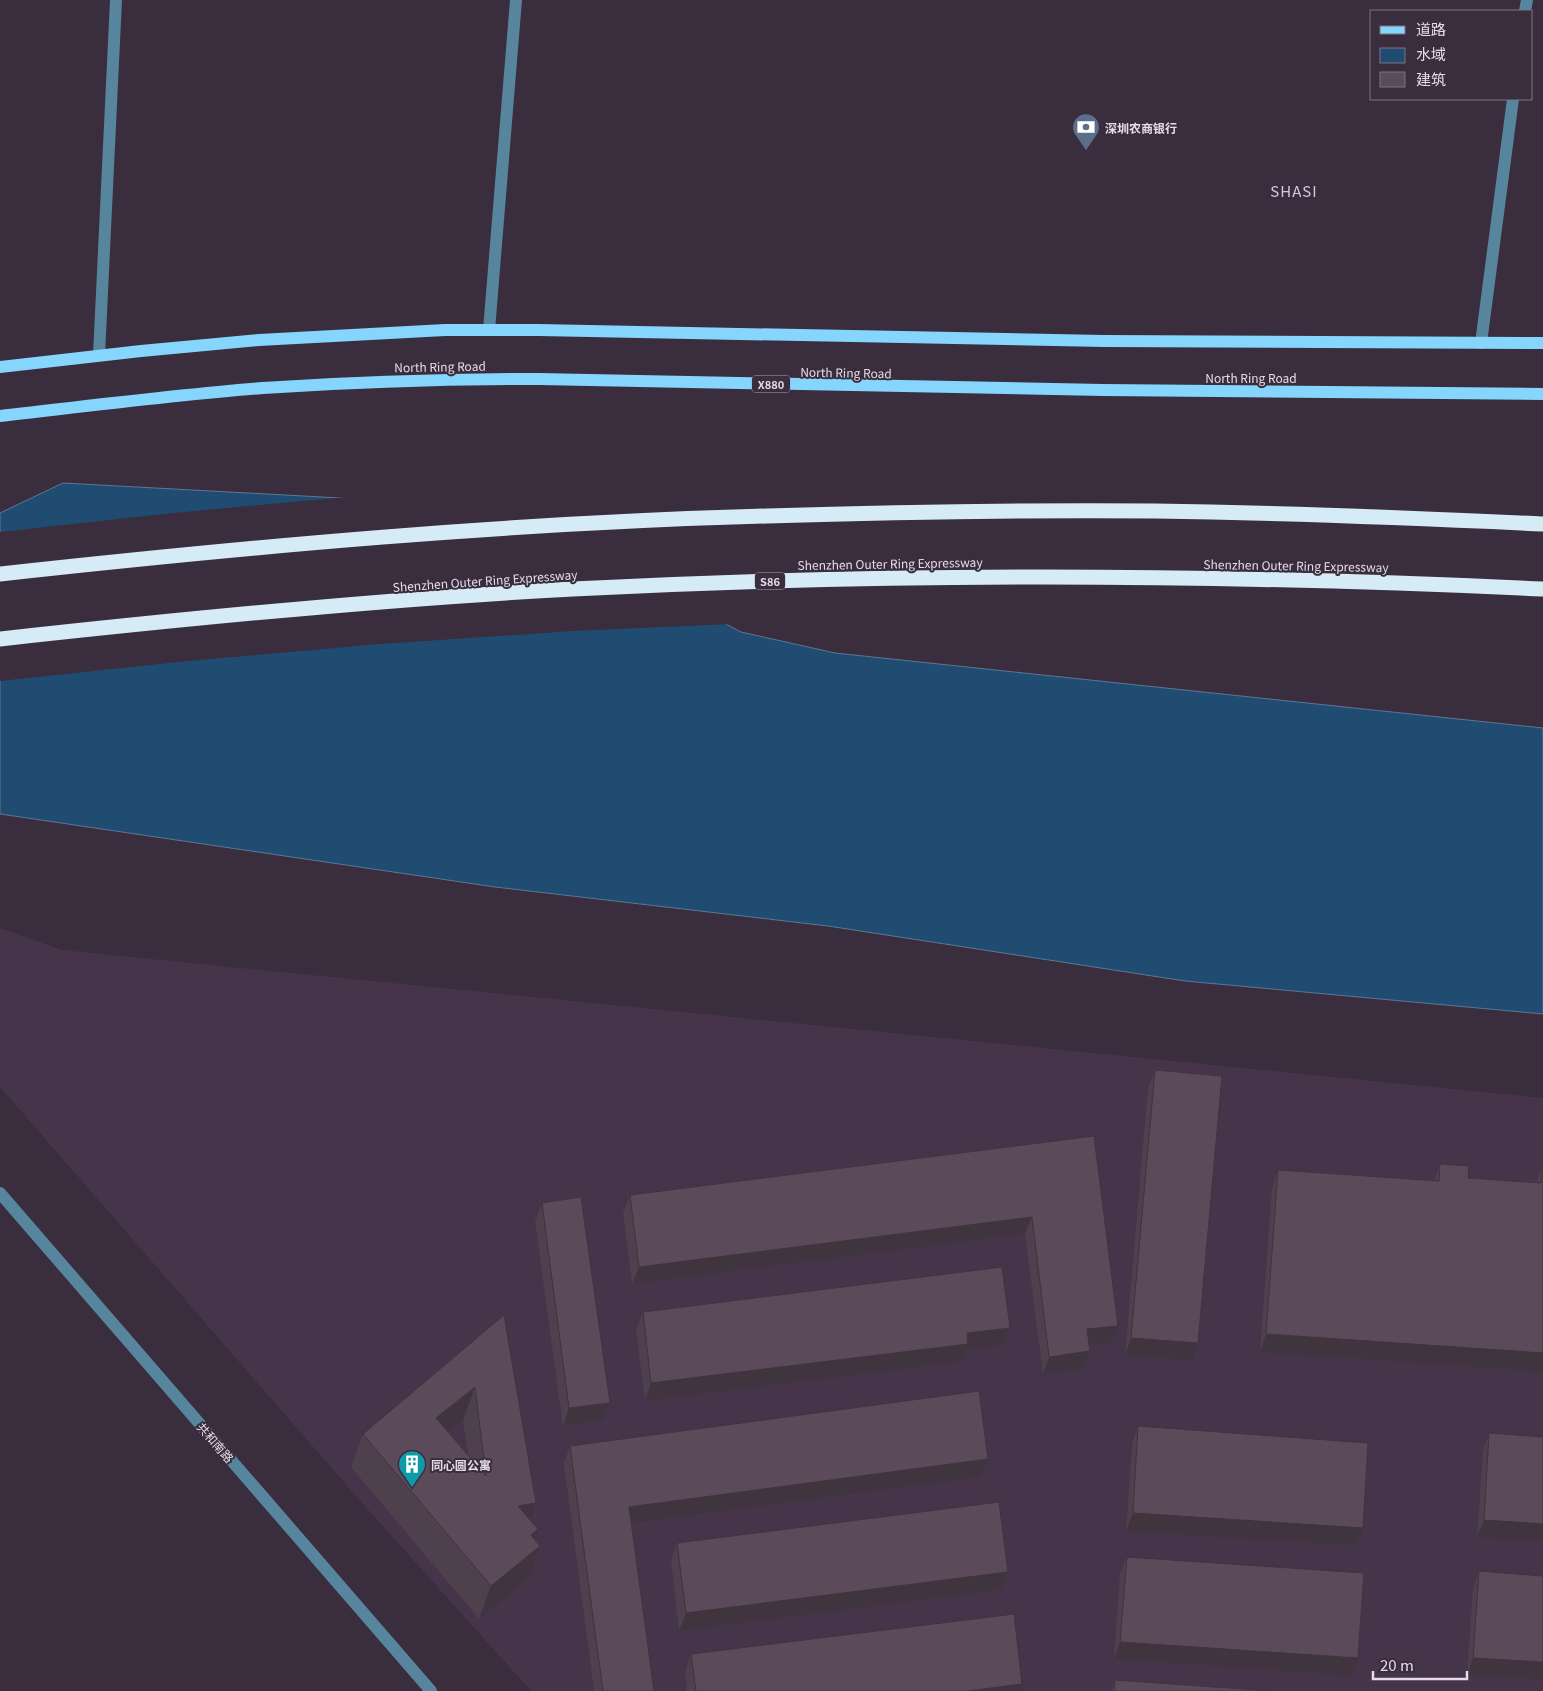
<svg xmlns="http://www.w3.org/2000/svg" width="1543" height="1691" viewBox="0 0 1543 1691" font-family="Georgia,'Noto Sans SC',serif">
	<rect width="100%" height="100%" fill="#3a2d3e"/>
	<path fill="#45344a" d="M0,928L62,950L1543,1098V1691H531L361,1502L0,1087Z"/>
	<path fill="#214c72" stroke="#5c7795" d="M63,483L507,507L741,632L835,653L1543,728V1014L1185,981L828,926L495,887L0,814V513Z"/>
	<path fill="#3a2d3e" d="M358,496L508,505L732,624L573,631L380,644L188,661L0,681V532L173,513Z"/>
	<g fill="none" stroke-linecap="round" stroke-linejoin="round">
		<g stroke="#56859d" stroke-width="12">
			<path d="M1525,11L1527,0"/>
			<path d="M489,330L516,0"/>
			<path d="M1481,343L1513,99"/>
			<path d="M99,355L116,0"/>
			<path d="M0,1193L431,1691"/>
		</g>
		<g stroke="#86d5fc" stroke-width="12">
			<path d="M0,367L141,351L259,340L445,330H539L1104,341L1543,343"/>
			<path d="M0,416C88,406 175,395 263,388C355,382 447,379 539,379L1103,390L1543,394"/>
		</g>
		<g stroke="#d5ebf6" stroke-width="15">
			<path d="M0,574C255,546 510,523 767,516C896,512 1025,510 1155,511C1284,513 1414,518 1543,524"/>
			<path d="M0,639C190,618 381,599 573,589C896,572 1220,574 1543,589"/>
		</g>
	</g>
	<g fill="#4e404d" fill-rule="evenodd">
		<path d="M1155,1070L1192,1361L1125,1355L1148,1088Z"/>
		<path d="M1094,1136L1118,1326L1111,1343L1089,1346L1083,1369L1043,1374L1025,1234L632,1284L623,1213L630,1195Z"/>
		<path d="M1440,1164L1468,1178L1536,1183L1542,1168H1543V1372L1260,1352L1272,1188L1278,1170L1434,1181Z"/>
		<path d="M542,1203L603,1421L563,1426L535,1221Z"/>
		<path d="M643,1312L1010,1328L1003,1345L966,1350L961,1362L645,1401L636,1330Z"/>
		<path d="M504,1315L530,1519L538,1529L534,1539L528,1579L479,1619L351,1467L363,1434ZM463,1420L468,1454L448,1432Z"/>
		<path d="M1138,1426L1363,1528L1357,1546L1126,1531L1132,1444Z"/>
		<path d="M1489,1433L1543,1437L1477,1537L1483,1451Z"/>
		<path d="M570,1446L988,1459L981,1477L632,1524L654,1691H594L564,1463Z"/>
		<path d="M677,1543L1008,1572L1001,1590L679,1631L671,1560Z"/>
		<path d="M1127,1557L1358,1658L1351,1676L1114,1659L1120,1574Z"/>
		<path d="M1479,1571L1543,1576V1680L1467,1675L1473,1589Z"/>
		<path d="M691,1654L1020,1691H687L685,1672Z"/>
		<path d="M1115,1680L1272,1691H1111Z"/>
	</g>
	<g fill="#40343e">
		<path d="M1032,1217L1025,1234L632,1284L639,1267Z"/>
		<path d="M1118,1326L1111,1343L1080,1347L1087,1329Z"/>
		<path d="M1010,1328L1003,1345L966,1350L961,1362L645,1401L651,1383L967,1333Z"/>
		<path d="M1266,1334L1543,1353V1372L1260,1352Z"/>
		<path d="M1131,1338L1198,1343L1192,1361L1125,1355Z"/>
		<path d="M1090,1351L1083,1369L1043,1374L1049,1357Z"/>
		<path d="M475,1387L463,1420L424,1451L436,1418Z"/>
		<path d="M610,1403L603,1421L563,1426L569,1408Z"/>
		<path d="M988,1459L981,1477L623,1525L629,1507Z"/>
		<path d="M536,1503L524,1536L518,1506Z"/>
		<path d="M1133,1513L1363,1528L1357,1546L1126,1531Z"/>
		<path d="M1484,1520L1543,1524V1542L1477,1537Z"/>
		<path d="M538,1529L528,1555L540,1546L528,1579L479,1619L491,1586L531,1535Z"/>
		<path d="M1008,1572L1001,1590L679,1631L686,1613Z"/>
		<path d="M1120,1642L1358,1658L1351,1676L1114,1659Z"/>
		<path d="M1473,1658L1543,1662V1680L1467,1675Z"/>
		<path d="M1022,1684L1020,1691H968Z"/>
	</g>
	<g fill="#5b4a59" stroke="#40343e" fill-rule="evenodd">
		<path d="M1155,1070L1222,1076L1198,1343L1131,1338Z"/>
		<path d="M1094,1136L1118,1326L1087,1329L1090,1351L1049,1357L1032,1217L639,1267L630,1195Z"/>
		<path d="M1440,1164L1469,1166L1468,1178L1541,1183L1542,1168H1543V1353L1266,1334L1278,1170L1439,1181Z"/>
		<path d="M581,1197L610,1403L569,1408L542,1203Z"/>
		<path d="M1002,1267L1010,1328L967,1333L968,1344L651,1383L643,1312Z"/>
		<path d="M504,1315L536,1503L518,1506L538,1529L531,1535L540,1546L491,1586L363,1434ZM475,1387L486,1476L436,1418Z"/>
		<path d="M979,1391L988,1459L629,1507L654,1691H603L570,1446Z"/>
		<path d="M1138,1426L1368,1443L1363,1528L1133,1513Z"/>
		<path d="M1489,1433L1543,1437V1524L1484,1520Z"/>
		<path d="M999,1502L1008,1572L686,1613L677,1543Z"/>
		<path d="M1127,1557L1364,1573L1358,1658L1120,1642Z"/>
		<path d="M1479,1571L1543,1576V1662L1473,1658Z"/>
		<path d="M1014,1614L1022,1684L968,1691H696L691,1654Z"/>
		<path d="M1115,1680L1272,1691H1114Z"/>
	</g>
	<defs>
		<g id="bank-pin" transform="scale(1.4375)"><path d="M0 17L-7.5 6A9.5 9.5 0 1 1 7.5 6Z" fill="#5c6f8a" stroke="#3a2d3e"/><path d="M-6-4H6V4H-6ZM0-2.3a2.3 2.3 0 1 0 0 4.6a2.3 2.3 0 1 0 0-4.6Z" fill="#fff"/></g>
		<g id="building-pin" transform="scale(1.4375)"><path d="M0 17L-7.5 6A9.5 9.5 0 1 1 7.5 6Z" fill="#0f9aa8" stroke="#3a2d3e"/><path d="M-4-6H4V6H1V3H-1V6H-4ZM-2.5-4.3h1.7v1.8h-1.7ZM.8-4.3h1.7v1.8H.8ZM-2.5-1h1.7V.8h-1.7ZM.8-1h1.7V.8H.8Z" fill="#fff"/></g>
	</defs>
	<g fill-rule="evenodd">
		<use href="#bank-pin" x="1086" y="127"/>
		<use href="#building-pin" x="412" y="1464"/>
	</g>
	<g text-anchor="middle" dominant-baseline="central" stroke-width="4" stroke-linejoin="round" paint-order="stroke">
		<g fill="#3a2d3e" stroke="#b1a8b4" stroke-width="1">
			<rect x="752" y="375.5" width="38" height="17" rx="4"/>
			<rect x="755" y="572.5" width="30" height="17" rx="4"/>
		</g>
		<g font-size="11" font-weight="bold" fill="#e4dce6">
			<text x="771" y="384">X880</text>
			<text x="770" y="581">S86</text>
		</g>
		<g font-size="12" font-weight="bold" fill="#e4dce6" stroke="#3a2d3e" text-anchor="start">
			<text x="1105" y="127">深圳农商银行</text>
			<text x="431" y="1464">同心圆公寓</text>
		</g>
		<g font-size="12" fill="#e4dce6" stroke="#3a2d3e">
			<text transform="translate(440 366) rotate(-1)">North Ring Road</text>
			<text transform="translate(846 372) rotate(1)">North Ring Road</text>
			<text x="1251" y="377">North Ring Road</text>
			<text transform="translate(890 563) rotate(-1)">Shenzhen Outer Ring Expressway</text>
			<text transform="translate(1296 565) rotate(1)">Shenzhen Outer Ring Expressway</text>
			<text transform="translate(485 580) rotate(-4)">Shenzhen Outer Ring Expressway</text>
			<text transform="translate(216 1442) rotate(49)">共和南路</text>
		</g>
		<g font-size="15" letter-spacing="1" fill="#d8c8dd" stroke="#3a2d3e">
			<text x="1294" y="190">SHASI</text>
		</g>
	</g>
	<rect x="1370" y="10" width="162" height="90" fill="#3a2d3e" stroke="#7e7381"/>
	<rect x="1380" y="26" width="25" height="8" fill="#86d5fc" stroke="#7e7381"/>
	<text x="1416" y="35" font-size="15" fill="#e4dce6">道路</text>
	<rect x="1380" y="48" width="25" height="15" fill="#214c72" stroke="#7e7381"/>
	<text x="1416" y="60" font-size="15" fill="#e4dce6">水域</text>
	<rect x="1380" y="72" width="25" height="15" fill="#5b4a59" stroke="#7e7381"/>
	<text x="1416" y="85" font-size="15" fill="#e4dce6">建筑</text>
	<path d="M1373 1671v8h94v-8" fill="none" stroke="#e4dce6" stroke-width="2.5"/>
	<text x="1380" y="1671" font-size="15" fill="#e4dce6" stroke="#3a2d3e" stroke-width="4" paint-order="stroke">20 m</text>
</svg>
